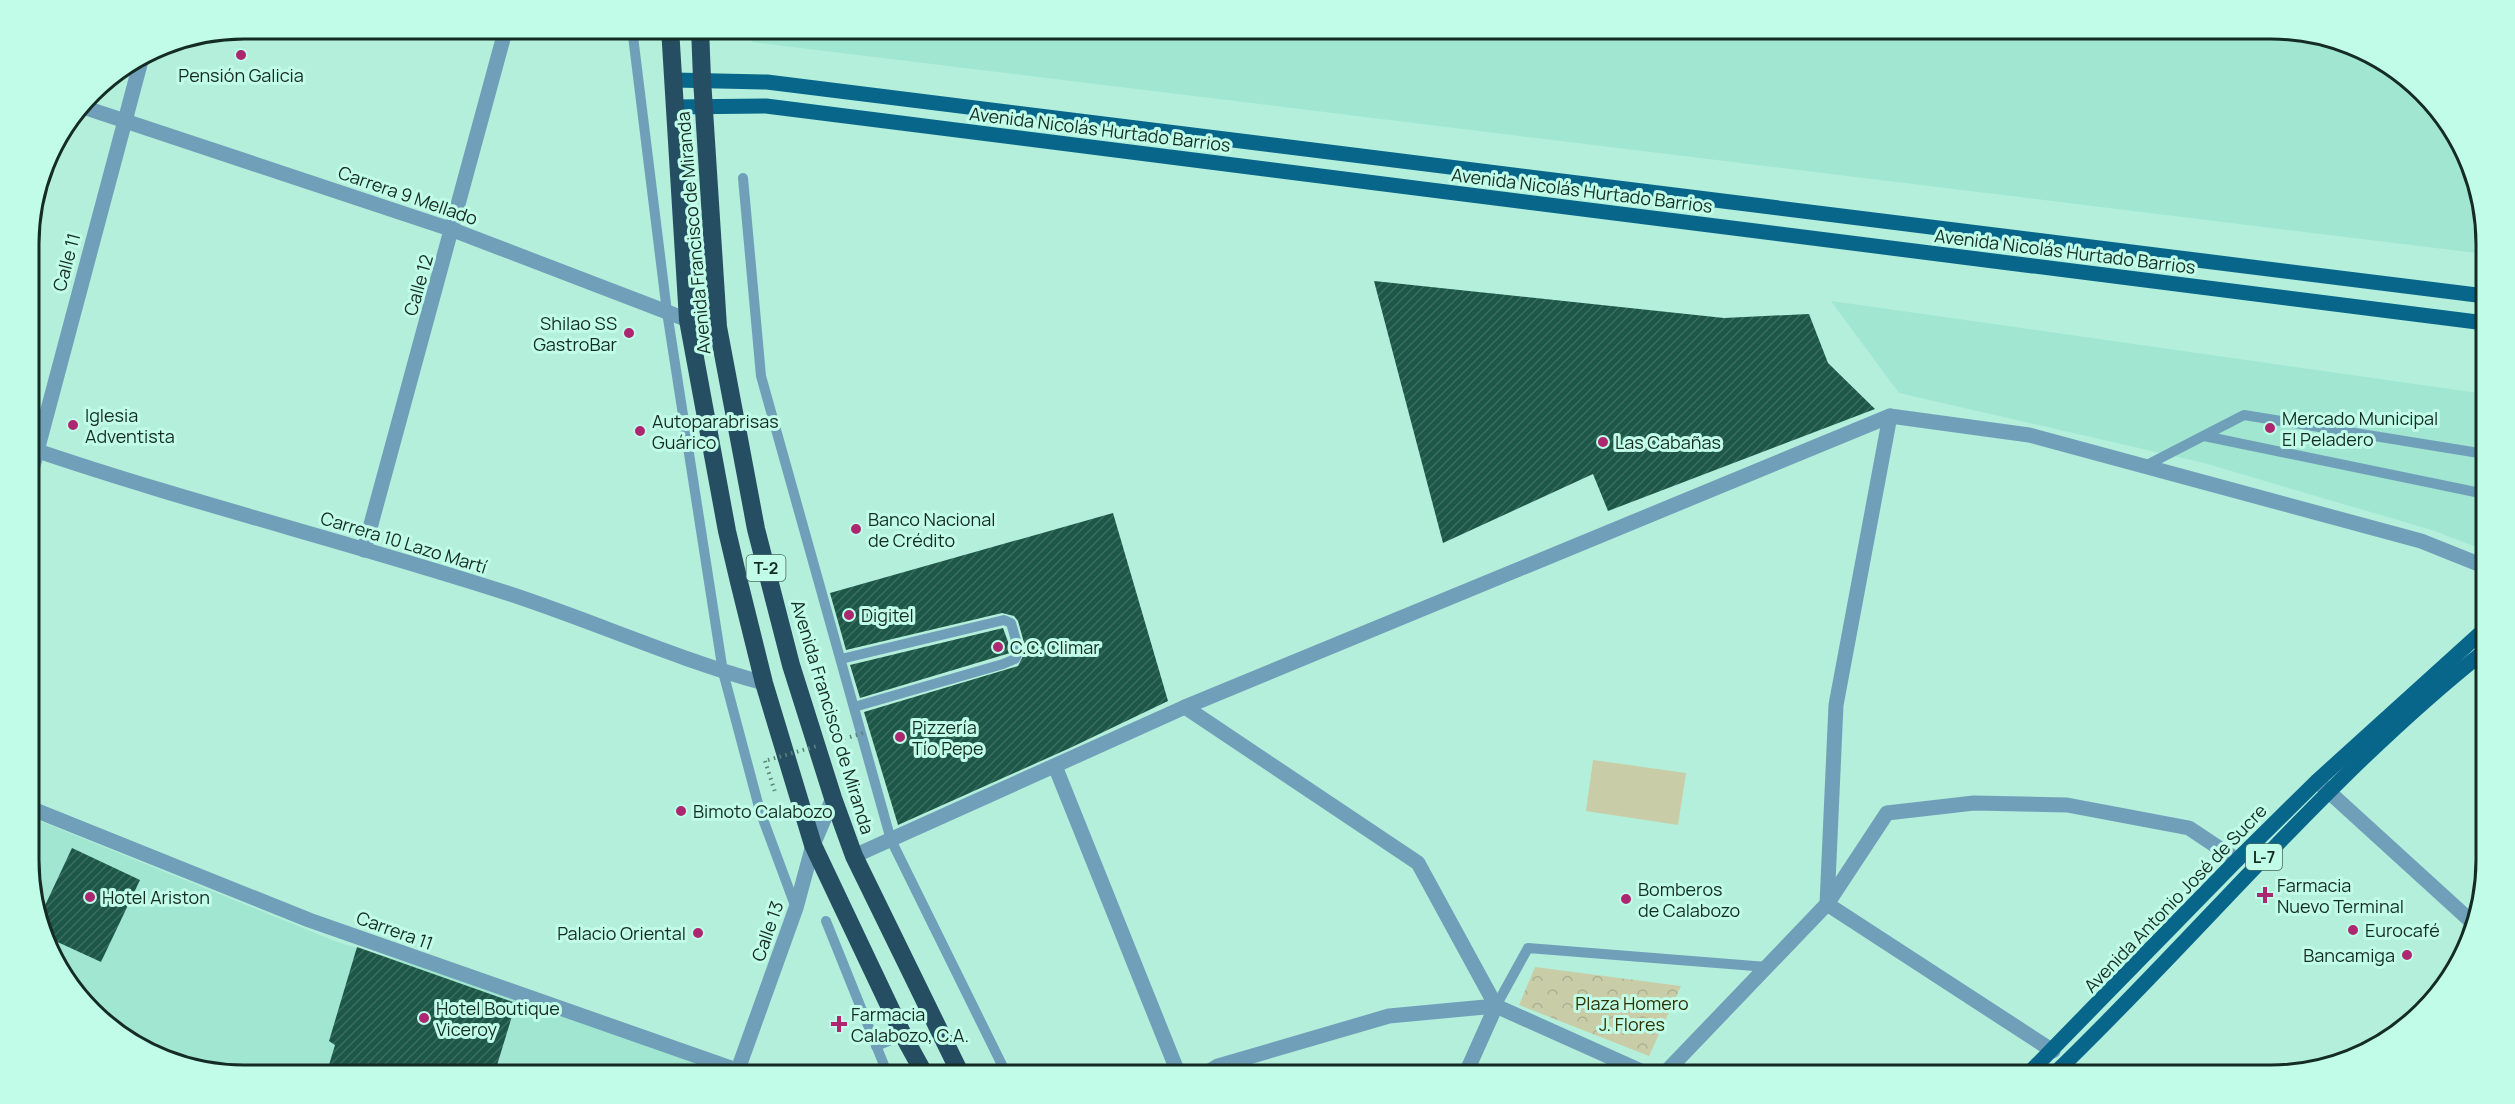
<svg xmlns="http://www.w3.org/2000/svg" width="2515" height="1104" viewBox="0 0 2515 1104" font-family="Manrope,sans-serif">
	<defs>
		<pattern id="park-crowns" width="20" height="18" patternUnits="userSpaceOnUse" patternTransform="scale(1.5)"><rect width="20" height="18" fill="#c9cda7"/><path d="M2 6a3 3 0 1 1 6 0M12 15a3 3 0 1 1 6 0" fill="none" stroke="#acb090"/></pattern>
		<pattern id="building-hatch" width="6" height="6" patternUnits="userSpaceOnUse" patternTransform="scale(1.5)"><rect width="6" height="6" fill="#1d5748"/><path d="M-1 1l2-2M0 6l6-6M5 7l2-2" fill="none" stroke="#3c6c60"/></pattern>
	</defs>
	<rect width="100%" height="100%" fill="#b3efdb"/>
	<g fill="#a0e6d0">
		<path d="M753,29H2271L2353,45L2442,113L2485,216V254L752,42Z"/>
		<path d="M1831,301L2485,394L2486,551L2435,531L2204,463L1899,393Z"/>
		<path d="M30,817L337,942L518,995L736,1075H244L162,1059L73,991L30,888Z"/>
	</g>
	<path fill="url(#park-crowns)" d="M1535,967L1681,986L1649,1056L1519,1005Z"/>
	<path fill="#c9cda7" d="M1593,760L1686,773L1678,825L1586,811Z"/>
	<g fill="url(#building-hatch)">
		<path d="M1374,281L1724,318L1809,314L1828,363L1875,409L1608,511L1593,474L1443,543Z"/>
		<path d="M1113,513L1168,701L1070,748L898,825L864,712L1018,666L1026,650L1018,621L1014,616L1002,613L846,650L830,593Z"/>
		<path d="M1003,628L1011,650L1010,653L860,698L850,665Z"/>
		<path d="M72,848L140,880L101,962L51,939L41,914Z"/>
		<path d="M357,947L516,1003L494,1075H341L343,1069L329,1065L335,1045L329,1041Z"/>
	</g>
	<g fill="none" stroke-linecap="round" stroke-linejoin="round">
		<g stroke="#5c8477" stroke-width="4" stroke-dasharray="1.5 4.5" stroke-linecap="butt">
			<path d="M832,741L848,737"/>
			<path d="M765,761L776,795"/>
		</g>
		<g stroke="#70a0b9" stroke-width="10">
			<path d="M632,28L667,312L723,672L760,811L796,908"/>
			<path d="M743,178L761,376L891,840L1007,1075"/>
			<path d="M2204,436L2485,494"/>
			<path d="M2145,466L2244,415L2485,454"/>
			<path d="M841,659L1004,620L1011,623L1019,651L1015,659L1003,664L854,707"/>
			<path d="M826,921L888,1075"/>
			<path d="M1496,1006L1528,948L1767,967"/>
			<path d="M876,1046L903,1035"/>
		</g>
		<g stroke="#70a0b9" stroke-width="15">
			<path d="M83,107L453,230L688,320L718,327"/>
			<path d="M1890,416L1836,705L1827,904L2053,1051"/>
			<path d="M29,448C187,502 349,542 507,593C593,621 676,659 764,683"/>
			<path d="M30,477L142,57"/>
			<path d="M364,550L506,28"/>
			<path d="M1185,707L1890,416L2029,435L2421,541L2486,567"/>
			<path d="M1055,766L1179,1075"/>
			<path d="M2317,781L2474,924"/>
			<path d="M30,808L309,920L751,1075"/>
			<path d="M854,856L1185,707L1418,863L1496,1006L1389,1016L1218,1066L1203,1075"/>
			<path d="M736,1075L796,908L813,845L833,798"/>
			<path d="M1465,1075L1496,1006L1650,1075"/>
			<path d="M1663,1075L1827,904L1887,813L1974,803L2067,805L2189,828L2237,860"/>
		</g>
		<g stroke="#08668b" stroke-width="15">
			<path d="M674,80L767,82L2485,296"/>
			<path d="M674,107L766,106L2485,323"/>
			<path d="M2027,1075L2237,860L2317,781L2486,628"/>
			<path d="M2053,1075C2199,935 2327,776 2486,650"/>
		</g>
		<g stroke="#264e63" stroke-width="18">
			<path d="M670,28L688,320L727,531L739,582L764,683L813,845L903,1035L925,1075"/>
			<path d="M700,28L702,79L718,327L756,529L791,665L833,798L854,856L961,1075"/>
		</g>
		<g stroke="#5c8477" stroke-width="4" stroke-dasharray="1.5 4.5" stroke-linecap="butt">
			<path d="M850,737L863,733"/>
			<path d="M768,760L817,746"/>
		</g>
	</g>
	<g fill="#ac276f" stroke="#c0fce8" stroke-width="2">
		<circle cx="241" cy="55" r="6"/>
		<circle cx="629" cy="333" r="6"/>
		<circle cx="73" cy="425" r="6"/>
		<circle cx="2270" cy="428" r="6"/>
		<circle cx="640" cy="431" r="6"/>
		<circle cx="1603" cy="442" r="6"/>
		<circle cx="856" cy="529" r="6"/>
		<circle cx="849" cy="615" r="6"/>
		<circle cx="998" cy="647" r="6"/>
		<circle cx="900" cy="737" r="6"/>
		<circle cx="681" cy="811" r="6"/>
		<path d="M2262 886h6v6h6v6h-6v6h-6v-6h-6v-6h6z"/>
		<circle cx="90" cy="897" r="6"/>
		<circle cx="1626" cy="899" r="6"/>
		<circle cx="2353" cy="930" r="6"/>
		<circle cx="698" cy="933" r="6"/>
		<circle cx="2407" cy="955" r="6"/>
		<circle cx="424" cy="1018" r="6"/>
		<path d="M836 1015h6v6h6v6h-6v6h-6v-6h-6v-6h6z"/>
	</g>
	<g text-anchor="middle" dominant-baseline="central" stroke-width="6" stroke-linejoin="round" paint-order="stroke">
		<g fill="#c0fce8" stroke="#486a60" stroke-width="1.5">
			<rect x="746.5" y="555" width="39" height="26" rx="4.5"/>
			<rect x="2246" y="844" width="36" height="26" rx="4.5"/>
		</g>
		<g font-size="16" font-weight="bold" fill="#152c25">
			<text x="766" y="568">T-2</text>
			<text x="2264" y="857">L-7</text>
		</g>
		<g font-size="18" fill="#152c25" stroke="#c0fce8" text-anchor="start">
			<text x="241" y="75" text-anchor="middle">Pensión Galicia</text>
			<text x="617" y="323" text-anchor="end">Shilao SS<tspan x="617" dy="21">GastroBar</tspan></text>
			<text x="85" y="415">Iglesia<tspan x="85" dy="21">Adventista</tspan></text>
			<text x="2282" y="418">Mercado Municipal<tspan x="2282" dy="21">El Peladero</tspan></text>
			<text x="652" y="421">Autoparabrisas<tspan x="652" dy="21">Guárico</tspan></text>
			<text x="1615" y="442">Las Cabañas</text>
			<text x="868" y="519">Banco Nacional<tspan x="868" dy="21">de Crédito</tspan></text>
			<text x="861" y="615">Digitel</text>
			<text x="1010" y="647">C.C. Climar</text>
			<text x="912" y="727">Pizzería<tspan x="912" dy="21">Tío Pepe</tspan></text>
			<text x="693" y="811">Bimoto Calabozo</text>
			<text x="2277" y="885">Farmacia<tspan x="2277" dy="21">Nuevo Terminal</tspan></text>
			<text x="1638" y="889">Bomberos<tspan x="1638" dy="21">de Calabozo</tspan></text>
			<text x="102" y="897">Hotel Ariston</text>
			<text x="2365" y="930">Eurocafé</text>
			<text x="686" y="933" text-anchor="end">Palacio Oriental</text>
			<text x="2395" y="955" text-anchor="end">Bancamiga</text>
			<text x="436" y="1008">Hotel Boutique<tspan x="436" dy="21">Viceroy</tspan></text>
			<text x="851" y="1014">Farmacia<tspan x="851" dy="21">Calabozo, C.A.</tspan></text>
		</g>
		<g font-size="18" fill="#152c25" stroke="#c0fce8">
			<text transform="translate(1100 129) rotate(7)">Avenida Nicolás Hurtado Barrios</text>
			<text transform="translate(1582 190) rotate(7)">Avenida Nicolás Hurtado Barrios</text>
			<text transform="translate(408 195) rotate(19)">Carrera 9 Mellado</text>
			<text transform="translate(693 233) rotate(-95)">Avenida Francisco de Miranda</text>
			<text transform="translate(2065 251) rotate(7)">Avenida Nicolás Hurtado Barrios</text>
			<text transform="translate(66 262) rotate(-75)">Calle 11</text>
			<text transform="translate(418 285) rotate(-74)">Calle 12</text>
			<text transform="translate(404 542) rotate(17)">Carrera 10 Lazo Martí</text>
			<text transform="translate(833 717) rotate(73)">Avenida Francisco de Miranda</text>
			<text transform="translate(2175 898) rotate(-46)">Avenida Antonio José de Sucre</text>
			<text transform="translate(395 930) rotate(20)">Carrera 11</text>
			<text transform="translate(767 931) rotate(-71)">Calle 13</text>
		</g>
		<g font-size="18" fill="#2f3201" stroke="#c0fce8">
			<text x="1632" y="1003">Plaza Homero<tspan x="1632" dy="21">J. Flores</tspan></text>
		</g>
	</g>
	<path d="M0 0H2515V1104H0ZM244 39H2271A205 205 0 0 1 2476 244V860A205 205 0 0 1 2271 1065H244A205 205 0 0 1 39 860V244A205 205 0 0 1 244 39Z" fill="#c0fce8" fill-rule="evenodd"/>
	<path fill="none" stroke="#152c25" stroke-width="3" d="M244 39H2271A205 205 0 0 1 2476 244V860A205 205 0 0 1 2271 1065H244A205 205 0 0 1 39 860V244A205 205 0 0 1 244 39Z"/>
</svg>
